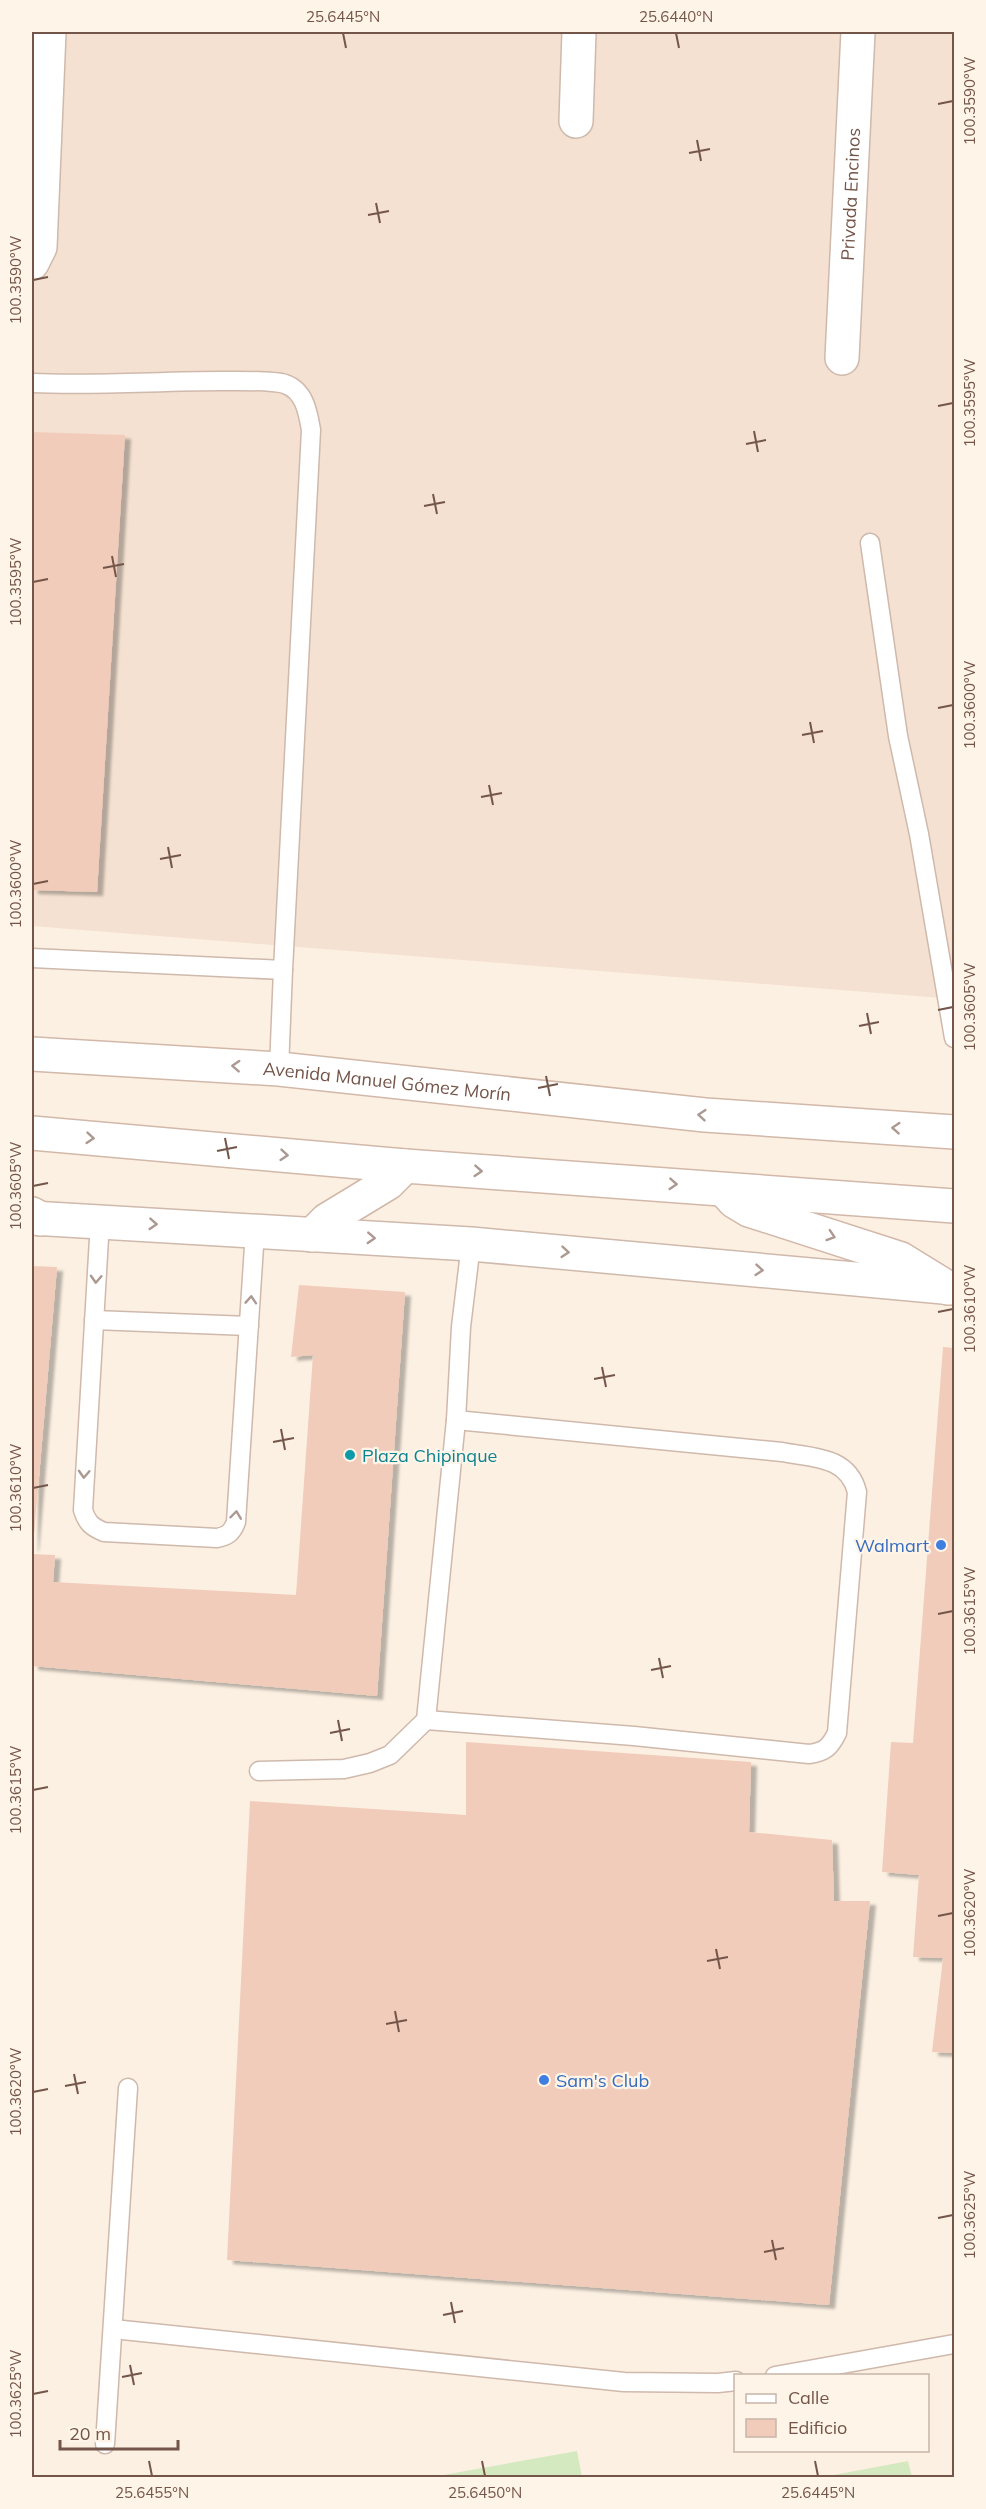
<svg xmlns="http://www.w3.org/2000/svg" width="986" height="2509" viewBox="0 0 986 2509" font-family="Mulish,sans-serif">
	<defs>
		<filter id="shadow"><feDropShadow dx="6" dy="4" stdDeviation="1.5" flood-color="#0004"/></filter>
	</defs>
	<rect width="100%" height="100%" fill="#fcf0e2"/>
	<path fill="#f4e1d1" d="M32,32H954V999L32,926Z"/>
	<g fill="#d5e9c1">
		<path d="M577,2451L582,2477H432Z"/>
		<path d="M908,2461L912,2477H823Z"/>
	</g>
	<g fill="#f2ccba" filter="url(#shadow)">
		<path d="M32,432L125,435L97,892L32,890Z"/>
		<path d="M32,1266L57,1267L33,1547H32Z"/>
		<path d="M299,1285L405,1292L377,1696L32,1666V1554L55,1555L53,1582L296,1595L313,1355L291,1357Z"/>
		<path d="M943,1347L954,1348V2053L932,2052L943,1958L913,1957L919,1875L882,1872L891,1742L913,1743Z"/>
		<path d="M466,1742L751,1762L749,1832L832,1840L834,1901H870L829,2305L227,2260L250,1801L466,1815Z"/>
	</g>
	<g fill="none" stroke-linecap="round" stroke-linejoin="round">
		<g stroke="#cfb9ac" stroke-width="21">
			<g id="service">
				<path d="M32,383C95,386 158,381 221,381C237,381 271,380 285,384C305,391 308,413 311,430L283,970L32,958"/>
				<path d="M870,543L898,736L919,834L954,1038"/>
				<path d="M279,1069L283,970"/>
				<path d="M100,1221L83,1510C87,1523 92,1527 104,1532L217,1538C227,1536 232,1533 236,1522L255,1231"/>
				<path d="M94,1320L249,1326"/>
				<path d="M426,1720L634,1736L809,1754C825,1752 830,1747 837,1733L857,1492C848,1456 813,1458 782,1452L456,1420"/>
				<path d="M259,1771L344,1769L370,1763L390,1755L426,1720L456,1420L461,1327L471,1244"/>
				<path d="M113,2329L624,2382L718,2383L736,2381"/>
				<path d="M775,2376L954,2344"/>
				<path d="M105,2444L128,2088"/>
			</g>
		</g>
		<g stroke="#cfb9ac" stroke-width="36">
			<g id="minor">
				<path d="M576,121L579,32"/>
				<path d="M32,263L40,247L49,32"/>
				<path id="s1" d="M842,358L858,32"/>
			</g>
		</g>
		<g stroke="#cfb9ac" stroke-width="36">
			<path id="tertiary" d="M32,1218L471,1244L954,1288"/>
		</g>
		<g stroke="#d2b8a9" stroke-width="36">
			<g id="secondary">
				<path id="s2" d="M32,1054L279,1069L705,1115L954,1132"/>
				<path d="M32,1133L405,1166L954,1206"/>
				<path d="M725,1191L734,1201L749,1210L901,1259L948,1288"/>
				<path d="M32,1214L41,1219"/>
				<path d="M312,1235L327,1220L388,1183L405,1166"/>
			</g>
		</g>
		<use href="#service" stroke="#fff" stroke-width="18"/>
		<use href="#minor" stroke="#fff" stroke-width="33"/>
		<use href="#tertiary" stroke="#fff" stroke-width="33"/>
		<use href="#secondary" stroke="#fff" stroke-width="33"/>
	</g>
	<defs><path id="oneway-chevron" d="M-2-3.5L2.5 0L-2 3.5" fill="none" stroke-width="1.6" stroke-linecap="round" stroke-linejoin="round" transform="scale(1.5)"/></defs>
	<g stroke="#ac9992">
		<use href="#oneway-chevron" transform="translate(236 1066) rotate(-177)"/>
		<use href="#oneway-chevron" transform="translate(702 1115) rotate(-175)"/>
		<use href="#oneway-chevron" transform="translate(896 1128) rotate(-176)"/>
		<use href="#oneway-chevron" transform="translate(90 1138) rotate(5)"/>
		<use href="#oneway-chevron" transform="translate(284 1155) rotate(5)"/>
		<use href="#oneway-chevron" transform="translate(478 1171) rotate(4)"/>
		<use href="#oneway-chevron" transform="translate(673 1184) rotate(4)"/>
		<use href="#oneway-chevron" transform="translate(153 1224) rotate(4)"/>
		<use href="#oneway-chevron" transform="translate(831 1236) rotate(18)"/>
		<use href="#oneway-chevron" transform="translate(371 1238) rotate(3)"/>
		<use href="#oneway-chevron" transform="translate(565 1252) rotate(5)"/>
		<use href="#oneway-chevron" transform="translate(759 1270) rotate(5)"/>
		<use href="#oneway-chevron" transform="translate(96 1279) rotate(93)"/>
		<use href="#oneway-chevron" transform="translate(251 1300) rotate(-86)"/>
		<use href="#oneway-chevron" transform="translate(84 1474) rotate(93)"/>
		<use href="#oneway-chevron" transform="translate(236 1515) rotate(-83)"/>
	</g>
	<path fill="none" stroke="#745549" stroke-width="2" d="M343,33L346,48M676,33L679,48M938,104L953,101M697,140L701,161M689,153L710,149M376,203L380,223M368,215L389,211M33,280L48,277M938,406L953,403M754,431L758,452M746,444L766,440M433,494L437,514M424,506L445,502M112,556L116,577M103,568L124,564M33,582L48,579M938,708L953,705M810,722L814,743M802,735L823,731M489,785L493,805M481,797L502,793M168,847L172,868M160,859L181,855M33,884L48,881M938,1010L953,1007M867,1013L871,1034M859,1026L879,1022M546,1076L550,1096M538,1088L558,1084M225,1138L229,1159M217,1151L237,1147M33,1186L48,1183M938,1312L953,1309M602,1367L606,1387M594,1379L615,1375M281,1429L285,1450M273,1442L294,1438M33,1488L48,1485M938,1614L953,1611M659,1658L663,1678M651,1670L671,1666M338,1720L342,1741M330,1733L350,1729M33,1790L48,1787M938,1916L953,1913M716,1949L720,1969M707,1961L728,1957M395,2011L399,2032M386,2024L407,2020M74,2074L78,2094M65,2086L86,2082M33,2092L48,2089M938,2218L953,2215M772,2240L776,2260M764,2252L784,2248M451,2302L455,2323M443,2315L463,2311M130,2365L134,2385M122,2377L142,2373M33,2394L48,2391M149,2461L152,2476M482,2461L485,2476M815,2461L818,2476"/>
	<circle fill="#0f9aa8" stroke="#fff4e8" stroke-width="2" cx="350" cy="1455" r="6"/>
	<g fill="#3f7fe0" stroke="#fff4e8" stroke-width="2">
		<circle cx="941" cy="1545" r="6"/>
		<circle cx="544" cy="2080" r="6"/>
	</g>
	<g text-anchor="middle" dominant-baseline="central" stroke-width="4.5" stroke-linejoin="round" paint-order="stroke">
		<g font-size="18" fill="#745549" stroke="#fff4e8">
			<text stroke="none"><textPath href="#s1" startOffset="164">Privada Encinos</textPath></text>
			<text stroke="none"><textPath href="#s2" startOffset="356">Avenida Manuel Gómez Morín</textPath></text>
		</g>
		<g font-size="18" fill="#0d838f" stroke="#fff4e8" text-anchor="start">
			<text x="362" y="1455">Plaza Chipinque</text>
		</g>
		<g font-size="18" fill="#366cbe" stroke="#fff4e8" text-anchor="end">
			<text x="929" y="1545">Walmart</text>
			<text x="556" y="2080" text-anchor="start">Sam's Club</text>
		</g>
	</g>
	<rect width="986" height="2509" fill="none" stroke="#fff4e8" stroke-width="66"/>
	<rect x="734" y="2374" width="195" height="78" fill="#fff4e8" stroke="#c7b4a8" stroke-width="1.5"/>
	<rect x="746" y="2394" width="30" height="9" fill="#ffffff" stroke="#c7b4a8" stroke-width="1.5"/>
	<text x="788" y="2404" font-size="18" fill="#745549">Calle</text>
	<rect x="746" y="2419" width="30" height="18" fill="#f2ccba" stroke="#c7b4a8" stroke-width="1.5"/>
	<text x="788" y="2434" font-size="18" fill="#745549">Edificio</text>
	<path d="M60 2440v9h118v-9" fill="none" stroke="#745549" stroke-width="3"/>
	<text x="69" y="2440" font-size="18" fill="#745549" stroke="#fff4e8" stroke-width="4.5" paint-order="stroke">20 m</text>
	<rect x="33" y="33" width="920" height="2443" fill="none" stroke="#745549" stroke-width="2"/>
	<g font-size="15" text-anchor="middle" fill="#745549">
		<text x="343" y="22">25.6445°N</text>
		<text x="676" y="22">25.6440°N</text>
		<text transform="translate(970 101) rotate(-90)" y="5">100.3590°W</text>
		<text transform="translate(16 280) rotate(-90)" y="5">100.3590°W</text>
		<text transform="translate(970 403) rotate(-90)" y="5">100.3595°W</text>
		<text transform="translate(16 582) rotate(-90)" y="5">100.3595°W</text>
		<text transform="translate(970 705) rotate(-90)" y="5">100.3600°W</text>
		<text transform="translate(16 884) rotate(-90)" y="5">100.3600°W</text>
		<text transform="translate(970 1007) rotate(-90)" y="5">100.3605°W</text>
		<text transform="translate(16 1186) rotate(-90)" y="5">100.3605°W</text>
		<text transform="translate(970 1309) rotate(-90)" y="5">100.3610°W</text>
		<text transform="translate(16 1488) rotate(-90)" y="5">100.3610°W</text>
		<text transform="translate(970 1611) rotate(-90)" y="5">100.3615°W</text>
		<text transform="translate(16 1790) rotate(-90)" y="5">100.3615°W</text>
		<text transform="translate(970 1913) rotate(-90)" y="5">100.3620°W</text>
		<text transform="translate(16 2092) rotate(-90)" y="5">100.3620°W</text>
		<text transform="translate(970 2215) rotate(-90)" y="5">100.3625°W</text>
		<text transform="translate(16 2394) rotate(-90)" y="5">100.3625°W</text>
		<text x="152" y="2498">25.6455°N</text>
		<text x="485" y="2498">25.6450°N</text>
		<text x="818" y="2498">25.6445°N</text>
	</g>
</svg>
